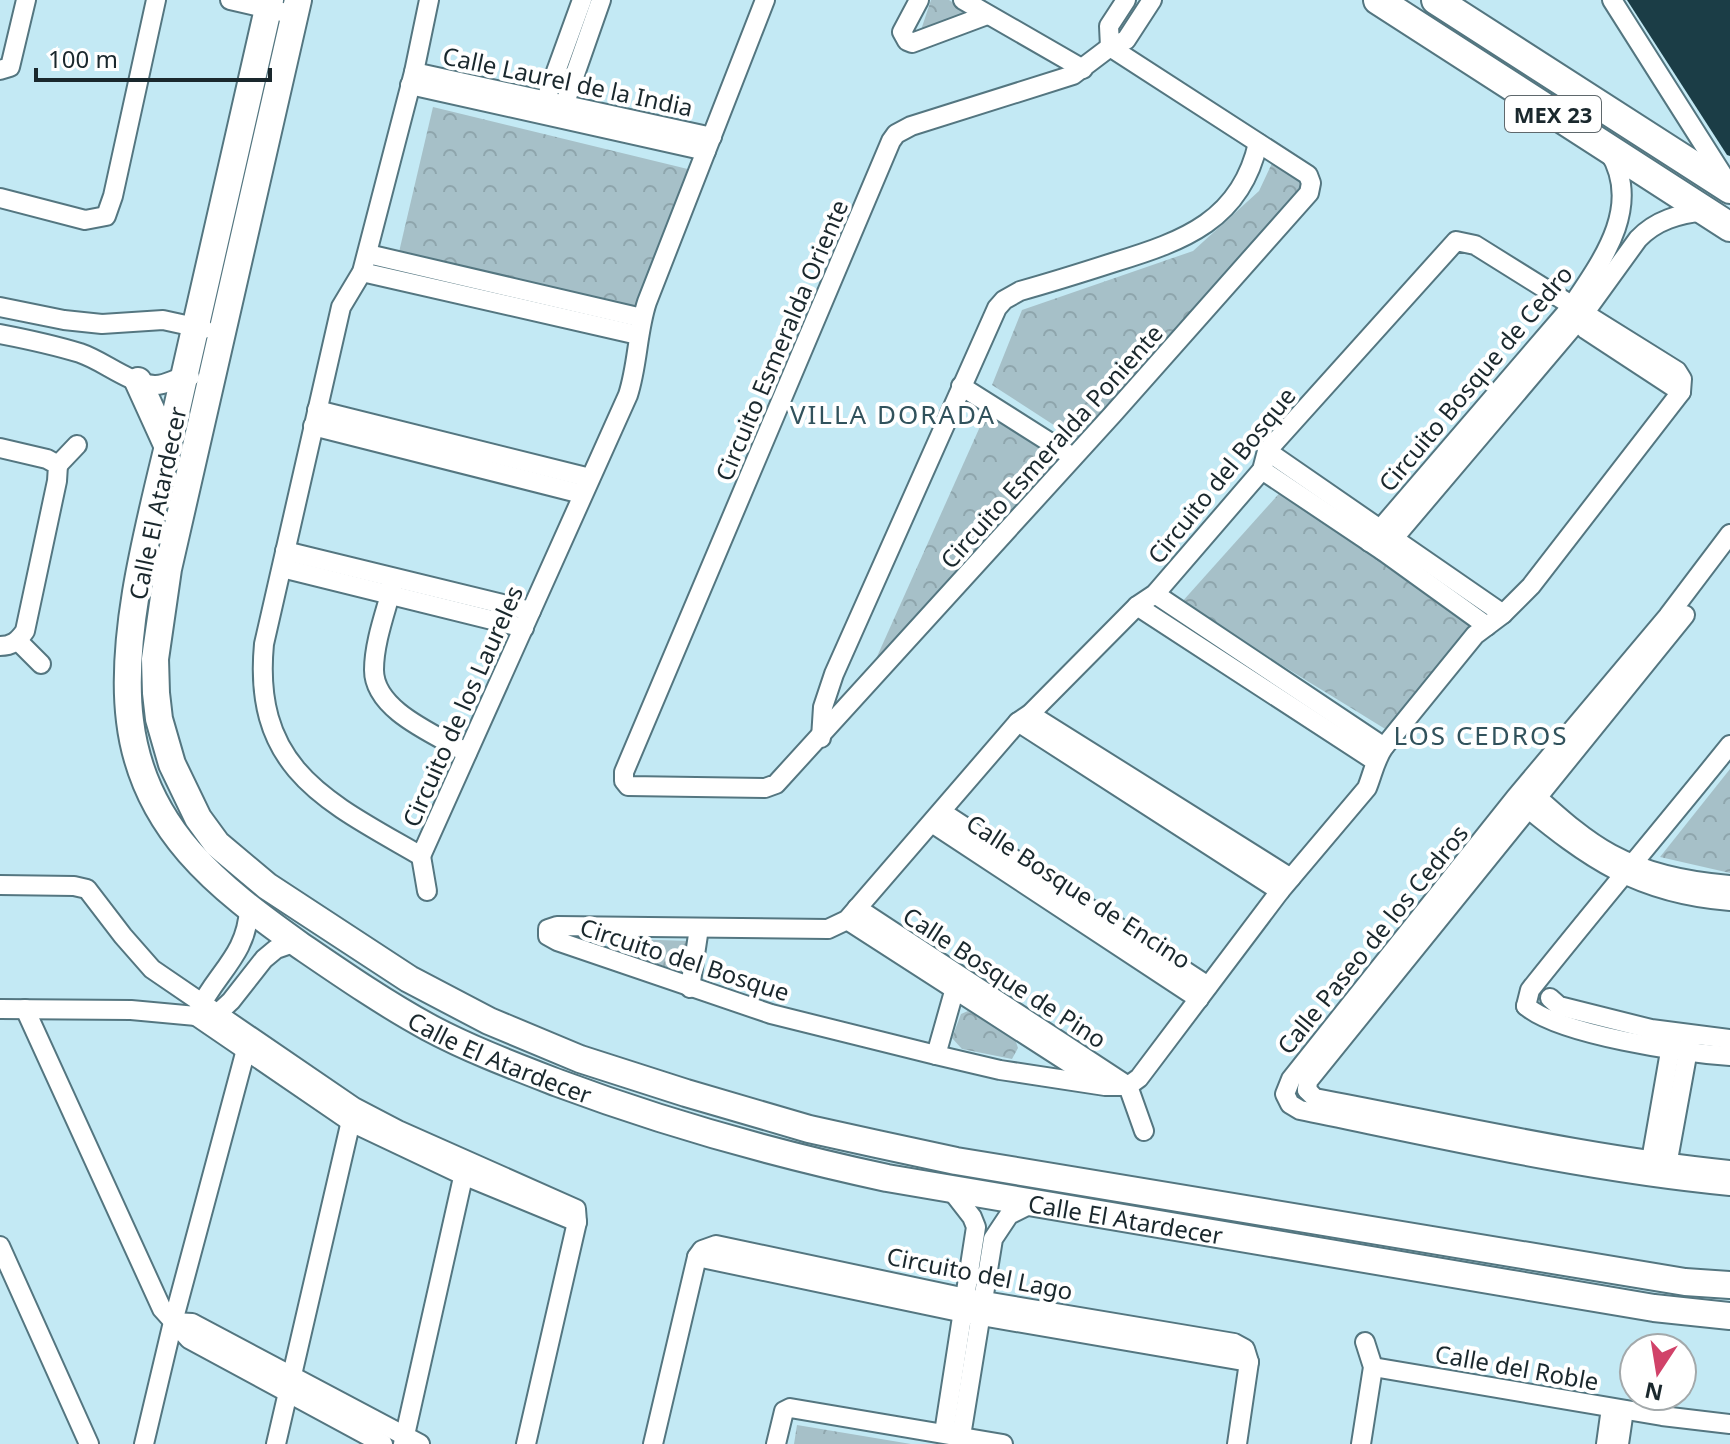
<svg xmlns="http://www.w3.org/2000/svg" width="1730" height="1444" viewBox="0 0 1730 1444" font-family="'Noto Sans',sans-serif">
	<defs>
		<pattern id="park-crowns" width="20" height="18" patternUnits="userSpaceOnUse" patternTransform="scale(2)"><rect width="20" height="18" fill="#a6c0c8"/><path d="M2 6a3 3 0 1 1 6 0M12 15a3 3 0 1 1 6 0" fill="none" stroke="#8ea5ac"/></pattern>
	</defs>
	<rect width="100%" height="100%" fill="#c3e9f4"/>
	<g fill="url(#park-crowns)">
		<path d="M931,0H949L969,13L921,30Z"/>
		<path d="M433,107L700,172L646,312L399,252Z"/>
		<path d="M1273,161L1311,186L1080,442L992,385L1022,310L1193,251L1259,191Z"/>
		<path d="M987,411L1071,465L854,708Z"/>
		<path d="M1284,488L1481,621L1395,735L1181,603Z"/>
		<path d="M1730,769V873L1660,857Z"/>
		<path d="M626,939L691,941L684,973L625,953L621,944Z"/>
		<path d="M968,1011L1015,1039L1018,1048L1012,1059L962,1049L952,1038L961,1014Z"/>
		<path d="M797,1425L911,1444H794Z"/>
	</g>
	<path fill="#1b3d46" d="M1627,0H1730V156L1727,155Z"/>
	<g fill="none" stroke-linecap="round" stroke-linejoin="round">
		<g stroke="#547680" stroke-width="22">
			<g id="street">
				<path d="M230,0L295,15"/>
				<path d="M919,0L902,32L907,41L912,43L987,15"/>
				<path d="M963,0L1083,69"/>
				<path d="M1612,0L1726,180"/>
				<path d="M1110,47L1308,175L1311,183L1309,193L1113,414L776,784L765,788L628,786L624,781V772L891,141L896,134L911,126L1073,75L1110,47L1126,40L1152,0"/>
				<path d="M1110,47L1109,26L1126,0"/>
				<path d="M0,70L10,67L26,0"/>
				<path d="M414,72L712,137"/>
				<path d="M410,85L706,151"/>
				<path d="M542,110L582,0"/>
				<path d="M560,117L601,0"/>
				<path d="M0,198L85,220L106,216L113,196L156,0"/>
				<path d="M1456,241L1475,245L1677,371L1682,379L1681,392L1531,586L1503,614L1475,635L1384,747C1375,760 1373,773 1367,788L1280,891L1139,1078L1128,1086H1105L1000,1070L936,1055L771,1014L557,941L548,936V929L557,926L828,929L847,920L1018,722L1030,714L1137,606L1155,594L1262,470L1267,451Z"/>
				<path d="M368,254L642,318"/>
				<path d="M362,272L638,335"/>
				<path d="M0,307L64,320L102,324L163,320L204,329"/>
				<path d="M1585,329L1681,392"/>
				<path d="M0,334C26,339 54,345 80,353C104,361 128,383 154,385C168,386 178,375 190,377"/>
				<path d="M961,386L1073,457"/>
				<path d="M317,410L590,478"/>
				<path d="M313,426L582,494"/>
				<path d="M0,448L47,459L58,465L57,481L25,631C18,641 12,646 0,646"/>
				<path d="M1267,451L1503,614"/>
				<path d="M58,465L77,445"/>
				<path d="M1262,470L1383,551L1487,626"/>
				<path d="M1730,534L1668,616L1515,798L1291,1079L1285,1094L1290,1104L1300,1110C1442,1139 1585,1172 1730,1186"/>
				<path d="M1369,542L1571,307C1602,261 1643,206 1609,152"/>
				<path d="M285,551L531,611"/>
				<path d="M1383,551L1583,315L1638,239C1656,220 1679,214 1704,211"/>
				<path d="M282,568L524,628"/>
				<path d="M393,584C386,611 374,642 374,670C374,711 437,735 467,753"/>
				<path d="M1155,594L1384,747"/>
				<path d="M1137,606L1375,761"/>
				<path d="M18,641L41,664"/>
				<path d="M1030,714L1291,878"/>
				<path d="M1018,722L1280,891"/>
				<path d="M821,738L823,707L834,674L997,308L1004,300L1020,291C1052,282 1084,272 1115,262C1184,241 1241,220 1258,143"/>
				<path d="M1528,789C1554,812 1580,837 1611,854C1646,873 1690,882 1730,885"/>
				<path d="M1520,802C1589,859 1638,894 1730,901"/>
				<path d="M942,812L1208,986"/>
				<path d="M932,823L1199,999"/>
				<path d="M421,856C328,802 252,770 264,644L341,307L362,272L414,72L429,0"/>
				<path d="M421,856L628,395C638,364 637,332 647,302L765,0"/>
				<path d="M421,856L427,891"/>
				<path d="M0,885L74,886L87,889L123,936L152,969L354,1107L398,1130L576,1209L577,1222L526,1444"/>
				<path d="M857,908L1128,1086L1144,1131"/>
				<path d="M847,920L1100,1083"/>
				<path d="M690,988L699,928"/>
				<path d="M1550,998L1559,1006L1651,1029L1730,1039"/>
				<path d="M1526,1006L1530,990C1596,907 1663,828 1730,745"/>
				<path d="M1526,1006C1560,1035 1684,1053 1730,1056"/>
				<path d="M0,1009L131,1010L196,1016L218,1013L231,1001L264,959L276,949L296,942"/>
				<path d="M25,1009L162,1309L189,1339L383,1444"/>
				<path d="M198,1011C216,973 247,955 249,909"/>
				<path d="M196,1016L351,1122L463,1175L577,1222"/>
				<path d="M936,1055L957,981"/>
				<path d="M1307,1090L1308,1081L1685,615"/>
				<path d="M1307,1090L1315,1098C1453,1124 1591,1156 1730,1170"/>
				<path d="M1666,1171L1690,1039"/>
				<path d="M1649,1172L1672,1040"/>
				<path d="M0,1246L89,1444"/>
				<path d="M697,1257L964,1313L1249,1362"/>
				<path d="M173,1322L192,1323L420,1444"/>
				<path d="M1373,1367L1662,1416L1730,1424"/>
				<path d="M944,1433L976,1227L972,1217L951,1190"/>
				<path d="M961,1436L993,1239L1009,1215L1031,1204"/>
				<path d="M144,1444L173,1322L248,1042"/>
				<path d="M276,1444L353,1112"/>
				<path d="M403,1444L466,1164"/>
				<path d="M653,1444L697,1257L702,1250L716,1245L966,1298L1234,1343L1245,1349L1249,1362L1237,1444"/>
				<path d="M776,1444L784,1411L790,1408L1003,1444"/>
				<path d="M1361,1444L1373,1367L1365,1342"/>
				<path d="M1606,1444L1611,1408"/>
				<path d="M1619,1444L1624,1410"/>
			</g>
		</g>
		<g stroke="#547680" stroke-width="30">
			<g id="secondary">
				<path id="s1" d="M270,0C238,136 209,272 177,408C156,501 118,626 130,721C143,829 218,887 301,946C342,974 384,1003 428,1027C469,1049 514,1066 558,1083C665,1123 776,1154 887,1178L1654,1308L1730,1316"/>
				<path d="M298,0L168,569L155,659L156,693L159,719L172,764L198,818L217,844L267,886L409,979L489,1021L580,1059L686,1093L809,1129L877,1144L956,1161L1685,1282L1730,1285"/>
				<path d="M138,381L168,447"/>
			</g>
		</g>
		<g stroke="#547680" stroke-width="32">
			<g id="primary">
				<path d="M1378,0L1730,227"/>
				<path d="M1436,0L1730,189"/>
			</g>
		</g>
		<use href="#street" stroke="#fff" stroke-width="18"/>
		<use href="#secondary" stroke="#fff" stroke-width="26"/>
		<use href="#primary" stroke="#fff" stroke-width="28"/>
	</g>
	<g text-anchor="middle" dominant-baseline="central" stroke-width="8" stroke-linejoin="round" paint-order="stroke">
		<rect fill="#fff" stroke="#5f686c" stroke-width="2" x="1505" y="96" width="96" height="36" rx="6"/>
		<g font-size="22" font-weight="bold" fill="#1a282d">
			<text x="1553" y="114">MEX 23</text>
		</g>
		<g font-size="24" fill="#1a282d" stroke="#fff">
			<text transform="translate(568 81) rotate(12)">Calle Laurel de la India</text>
			<text transform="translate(781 340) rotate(-67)">Circuito Esmeralda Oriente</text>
			<text transform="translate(1475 378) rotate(-50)">Circuito Bosque de Cedro</text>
			<text transform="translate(1051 446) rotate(-48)">Circuito Esmeralda Poniente</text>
			<text transform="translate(1221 475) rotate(-51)">Circuito del Bosque</text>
			<text transform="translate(157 503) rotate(-78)">Calle El Atardecer</text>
			<text transform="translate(462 706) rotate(-66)">Circuito de los Laureles</text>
			<text transform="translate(1079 891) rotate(33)">Calle Bosque de Encino</text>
			<text transform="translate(1372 939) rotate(-51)">Calle Paseo de los Cedros</text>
			<text transform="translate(685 959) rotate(18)">Circuito del Bosque</text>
			<text transform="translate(1005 977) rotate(33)">Calle Bosque de Pino</text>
			<text stroke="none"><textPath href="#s1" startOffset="1258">Calle El Atardecer</textPath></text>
			<text stroke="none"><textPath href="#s1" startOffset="1906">Calle El Atardecer</textPath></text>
			<text transform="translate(980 1273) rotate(11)">Circuito del Lago</text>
			<text transform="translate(1517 1367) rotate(10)">Calle del Roble</text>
		</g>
		<g font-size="26" letter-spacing="2" fill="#31525c" stroke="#fff">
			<text x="893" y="414">VILLA DORADA</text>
			<text x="1481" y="735">LOS CEDROS</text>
		</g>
	</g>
	<g transform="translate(1658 1372) rotate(192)"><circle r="38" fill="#ffffff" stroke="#a3a9ab" stroke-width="2"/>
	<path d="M0-6L14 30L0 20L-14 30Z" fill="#d14269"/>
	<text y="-12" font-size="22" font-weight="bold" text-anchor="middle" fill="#1a282d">N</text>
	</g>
	<path d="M36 68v12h234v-12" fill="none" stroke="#1a282d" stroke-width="4"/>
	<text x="48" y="68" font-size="24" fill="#1a282d" stroke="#ffffff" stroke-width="6" paint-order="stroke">100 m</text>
</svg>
